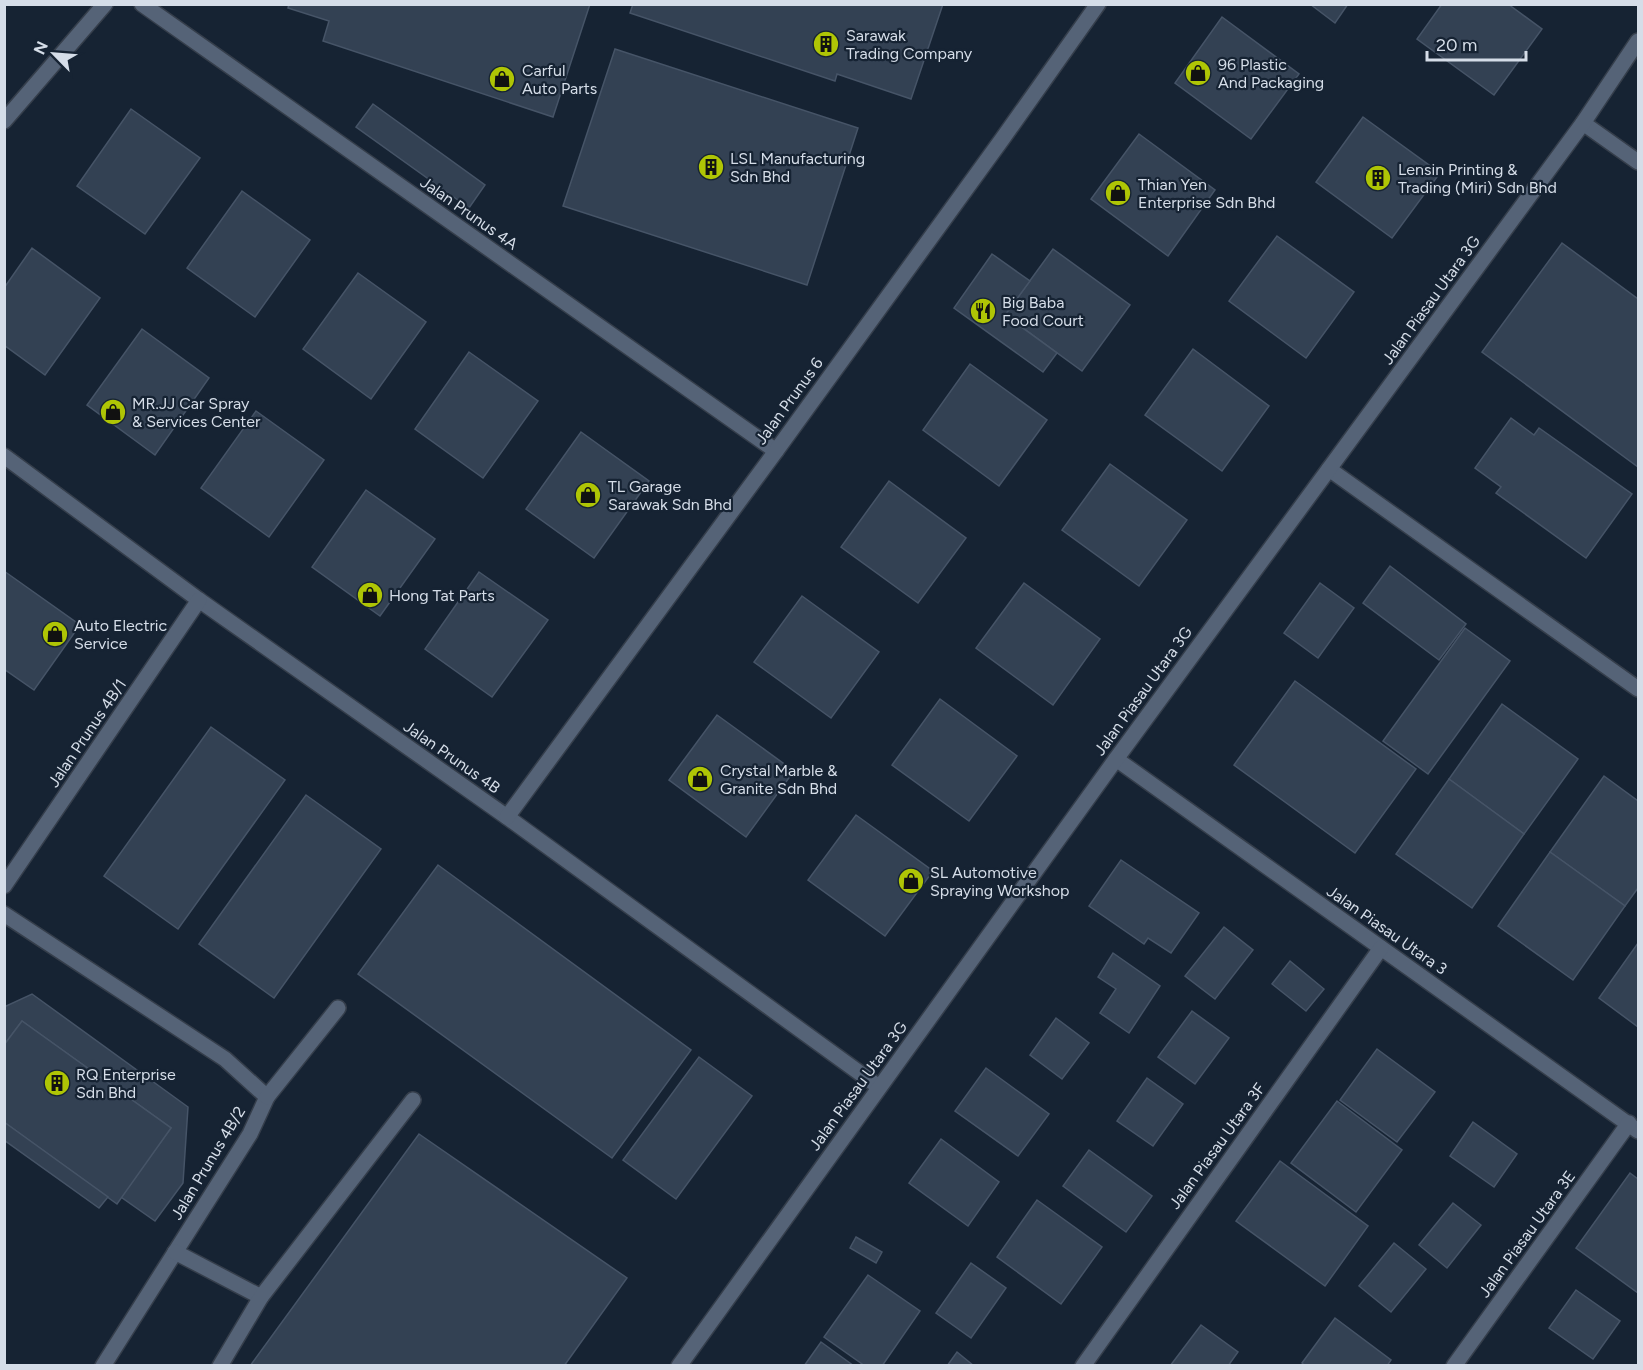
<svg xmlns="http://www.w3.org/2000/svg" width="1643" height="1370" viewBox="0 0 1643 1370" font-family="Figtree,sans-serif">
	<rect width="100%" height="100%" fill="#162333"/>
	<g fill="#334153" stroke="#465467" stroke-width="1.5">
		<path d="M289,4H590L553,117L323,41L329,21L288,8Z"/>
		<path d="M633,4H943L911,99L837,74L835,81L630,13Z"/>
		<path d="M1310,4H1348L1335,23Z"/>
		<path d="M1508,4L1542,29L1494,95L1417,39L1442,4Z"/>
		<path d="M1222,17L1299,74L1251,139L1175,83Z"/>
		<path d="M615,49L858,128L807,285L563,206Z"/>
		<path d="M373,104L485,185L469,208L356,127Z"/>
		<path d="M131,109L200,158L145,234L77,186Z"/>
		<path d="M1363,117L1440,173L1392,238L1316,182Z"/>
		<path d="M1139,134L1215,190L1168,256L1091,199Z"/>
		<path d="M242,191L310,240L255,317L187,268Z"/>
		<path d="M1277,236L1354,292L1306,358L1229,301Z"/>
		<path d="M1562,243L1638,299V467L1482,352Z"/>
		<path d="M32,248L100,298L45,375L4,345V288Z"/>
		<path d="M1053,249L1130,305L1082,371L1005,315Z"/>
		<path d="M992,254L1030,281L1005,315L1057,353L1043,372L954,308Z"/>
		<path d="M358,273L426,322L371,399L303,349Z"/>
		<path d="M142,329L209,378L155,455L87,405Z"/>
		<path d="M1193,349L1269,406L1222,471L1145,415Z"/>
		<path d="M469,352L538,401L483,478L415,429Z"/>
		<path d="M970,364L1047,420L999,486L923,430Z"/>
		<path d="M256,411L324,460L269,537L201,488Z"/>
		<path d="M1511,418L1534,435L1539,428L1632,494L1586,558L1496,493L1501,487L1475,468Z"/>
		<path d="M581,432L649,481L594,558L526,509Z"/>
		<path d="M1110,464L1187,520L1139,586L1062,530Z"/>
		<path d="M889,481L966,538L918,603L841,547Z"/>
		<path d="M366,490L435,539L380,616L312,567Z"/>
		<path d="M1390,566L1466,624L1439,660L1363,603Z"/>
		<path d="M4,571L80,625L34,690L4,669Z"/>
		<path d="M479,572L548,620L492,697L425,649Z"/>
		<path d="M1024,583L1100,639L1053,705L976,648Z"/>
		<path d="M1320,583L1354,608L1318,658L1284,633Z"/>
		<path d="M802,596L879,652L831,718L754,662Z"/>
		<path d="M1465,628L1510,661L1428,774L1383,741Z"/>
		<path d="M1295,681L1416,769L1355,853L1234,765Z"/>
		<path d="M940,699L1017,756L969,821L892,765Z"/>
		<path d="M1502,704L1578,759L1524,834L1449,779Z"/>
		<path d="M717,715L794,771L746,837L669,780Z"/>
		<path d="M211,727L285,780L178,929L104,876Z"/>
		<path d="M1604,776L1638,801V888L1625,906L1550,852Z"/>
		<path d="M1449,779L1524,834L1472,908L1396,854Z"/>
		<path d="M306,795L381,849L274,998L199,944Z"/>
		<path d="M856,815L933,871L885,936L808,880Z"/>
		<path d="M1550,852L1625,906L1573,980L1498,926Z"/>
		<path d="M1121,860L1199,913L1171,953L1148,938L1144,944L1089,906Z"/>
		<path d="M438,865L691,1050L612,1158L358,974Z"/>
		<path d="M1224,927L1253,950L1215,999L1185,976Z"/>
		<path d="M1638,943V1027L1599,998Z"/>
		<path d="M1113,953L1160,986L1129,1033L1100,1013L1116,989L1098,977Z"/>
		<path d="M1290,961L1324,989L1306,1011L1272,984Z"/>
		<path d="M32,994L188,1107L183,1183L155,1221L121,1197L171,1128L22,1021L4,1045V1007Z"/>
		<path d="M1192,1011L1229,1038L1195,1084L1158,1057Z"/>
		<path d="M1056,1018L1089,1043L1062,1079L1030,1055Z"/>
		<path d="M22,1021L171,1128L117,1204L4,1122V1045Z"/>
		<path d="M1377,1049L1435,1092L1397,1142L1340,1100Z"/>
		<path d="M699,1057L752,1096L676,1199L623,1160Z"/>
		<path d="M986,1068L1049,1114L1018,1156L955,1111Z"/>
		<path d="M1147,1078L1183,1104L1153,1146L1117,1121Z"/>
		<path d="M1337,1101L1402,1150L1356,1212L1291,1163Z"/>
		<path d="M4,1122L108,1197L99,1208L4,1140Z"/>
		<path d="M1473,1122L1517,1154L1494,1187L1450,1156Z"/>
		<path d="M419,1134L627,1278L564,1366H250Z"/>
		<path d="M941,1139L999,1182L968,1226L909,1183Z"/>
		<path d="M1089,1150L1152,1196L1126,1232L1063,1186Z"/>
		<path d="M1280,1161L1368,1226L1325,1286L1236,1221Z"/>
		<path d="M1630,1173L1638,1179V1293L1576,1248Z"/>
		<path d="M1037,1200L1102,1247L1061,1304L997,1257Z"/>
		<path d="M1453,1203L1481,1225L1447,1268L1419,1245Z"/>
		<path d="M856,1237L882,1252L876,1263L850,1248Z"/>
		<path d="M1394,1243L1426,1269L1391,1312L1359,1286Z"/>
		<path d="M971,1263L1006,1288L971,1338L936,1313Z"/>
		<path d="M868,1275L920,1311L882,1366H865L824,1337Z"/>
		<path d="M1576,1290L1620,1321L1593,1359L1549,1328Z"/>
		<path d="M1335,1318L1391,1360L1387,1366H1305L1302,1363Z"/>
		<path d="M1201,1325L1238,1352L1228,1366H1170Z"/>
		<path d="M821,1342L854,1366H804Z"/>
		<path d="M957,1352L974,1366H947Z"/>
	</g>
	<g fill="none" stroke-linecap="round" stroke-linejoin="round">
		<g stroke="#353e4b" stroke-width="18">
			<g id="minor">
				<path d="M142,4L776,451"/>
				<path d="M4,121L105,4"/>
				<path d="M1583,123L1638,162"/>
				<path d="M4,456L199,600L507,817L879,1087"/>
				<path d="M1329,469L1638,689"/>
				<path d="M1116,759L1638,1131"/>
				<path d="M507,817L776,451L1003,138L1098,4"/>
				<path d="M4,886L199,600"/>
				<path d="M4,914L225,1059L267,1097L250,1134L103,1366"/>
				<path d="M267,1097L338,1008"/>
				<path d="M175,1252L261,1297"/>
				<path d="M220,1366L261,1297L413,1100"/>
				<path d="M679,1366L1116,759L1583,123L1638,41"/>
				<path d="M1083,1366L1381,948"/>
				<path d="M1454,1366L1629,1123"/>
			</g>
		</g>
		<use href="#minor" stroke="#556377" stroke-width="15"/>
	</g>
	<defs>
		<g id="building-disc" transform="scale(1.35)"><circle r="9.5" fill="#afc505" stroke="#162333"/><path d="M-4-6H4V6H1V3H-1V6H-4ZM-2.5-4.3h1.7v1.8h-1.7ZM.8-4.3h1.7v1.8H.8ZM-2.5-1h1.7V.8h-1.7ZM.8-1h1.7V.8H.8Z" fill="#111"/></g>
		<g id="shop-disc" transform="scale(1.35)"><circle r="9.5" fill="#afc505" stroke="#162333"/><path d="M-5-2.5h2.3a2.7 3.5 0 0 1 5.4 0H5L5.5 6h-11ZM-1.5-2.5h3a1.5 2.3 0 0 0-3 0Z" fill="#111"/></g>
		<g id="restaurant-disc" transform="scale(1.35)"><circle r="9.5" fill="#afc505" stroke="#162333"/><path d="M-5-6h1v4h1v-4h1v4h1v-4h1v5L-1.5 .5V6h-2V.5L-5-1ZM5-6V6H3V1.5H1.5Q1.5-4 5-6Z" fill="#111"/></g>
	</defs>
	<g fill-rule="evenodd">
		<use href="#building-disc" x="826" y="44"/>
		<use href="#shop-disc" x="1198" y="73"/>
		<use href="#shop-disc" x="502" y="79"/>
		<use href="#building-disc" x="711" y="167"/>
		<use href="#building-disc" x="1378" y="178"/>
		<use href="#shop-disc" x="1118" y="193"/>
		<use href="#restaurant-disc" x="983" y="311"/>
		<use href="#shop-disc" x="113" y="412"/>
		<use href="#shop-disc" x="588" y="495"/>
		<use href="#shop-disc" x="370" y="595"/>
		<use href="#shop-disc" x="55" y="634"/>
		<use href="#shop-disc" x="700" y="779"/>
		<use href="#shop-disc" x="911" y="881"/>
		<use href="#building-disc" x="57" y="1083"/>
	</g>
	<g text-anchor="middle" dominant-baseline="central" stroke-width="4.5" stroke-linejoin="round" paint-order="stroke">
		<g font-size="16" fill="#d5dde8" stroke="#162333" text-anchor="start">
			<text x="846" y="35">Sarawak<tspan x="846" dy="18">Trading Company</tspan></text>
			<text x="1218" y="64">96 Plastic<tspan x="1218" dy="18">And Packaging</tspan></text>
			<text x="522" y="70">Carful<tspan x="522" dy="18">Auto Parts</tspan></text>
			<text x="730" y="158">LSL Manufacturing<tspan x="730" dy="18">Sdn Bhd</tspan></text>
			<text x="1398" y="169">Lensin Printing &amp;<tspan x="1398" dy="18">Trading (Miri) Sdn Bhd</tspan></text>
			<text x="1138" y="184">Thian Yen<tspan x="1138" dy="18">Enterprise Sdn Bhd</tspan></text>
			<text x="1002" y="302">Big Baba<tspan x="1002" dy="18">Food Court</tspan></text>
			<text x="132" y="403">MR.JJ Car Spray<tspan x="132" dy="18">&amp; Services Center</tspan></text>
			<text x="608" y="486">TL Garage<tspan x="608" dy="18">Sarawak Sdn Bhd</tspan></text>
			<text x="389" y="595">Hong Tat Parts</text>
			<text x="74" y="625">Auto Electric<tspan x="74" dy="18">Service</tspan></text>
			<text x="720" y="770">Crystal Marble &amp;<tspan x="720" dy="18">Granite Sdn Bhd</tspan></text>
			<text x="930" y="872">SL Automotive<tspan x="930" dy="18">Spraying Workshop</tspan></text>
			<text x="76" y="1074">RQ Enterprise<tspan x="76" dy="18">Sdn Bhd</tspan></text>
		</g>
		<g font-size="16" fill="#d5dde8" stroke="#162333">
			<text transform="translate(469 213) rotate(35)">Jalan Prunus 4A</text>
			<text transform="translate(1431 300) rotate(-54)">Jalan Piasau Utara 3G</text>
			<text transform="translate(789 401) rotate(-54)">Jalan Prunus 6</text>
			<text transform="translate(1143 691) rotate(-54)">Jalan Piasau Utara 3G</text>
			<text transform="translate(87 733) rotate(-56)">Jalan Prunus 4B/1</text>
			<text transform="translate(452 757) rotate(35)">Jalan Prunus 4B</text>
			<text transform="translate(1387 930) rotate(35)">Jalan Piasau Utara 3</text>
			<text transform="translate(858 1086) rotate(-54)">Jalan Piasau Utara 3G</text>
			<text transform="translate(1217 1146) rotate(-54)">Jalan Piasau Utara 3F</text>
			<text transform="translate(208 1163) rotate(-59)">Jalan Prunus 4B/2</text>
			<text transform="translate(1527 1234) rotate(-54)">Jalan Piasau Utara 3E</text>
		</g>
	</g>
	<rect width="1643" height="1370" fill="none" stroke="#d5dde8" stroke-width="12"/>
	<g transform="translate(54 54) rotate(295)" stroke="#162333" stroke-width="4.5" paint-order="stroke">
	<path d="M0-4.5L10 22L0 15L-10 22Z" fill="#d5dde8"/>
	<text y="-9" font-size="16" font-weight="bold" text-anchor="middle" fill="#d5dde8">N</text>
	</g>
	<path d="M1427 51v9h99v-9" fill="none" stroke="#d5dde8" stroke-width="3"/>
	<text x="1436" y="51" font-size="18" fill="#d5dde8" stroke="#162333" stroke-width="4.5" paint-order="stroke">20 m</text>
</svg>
